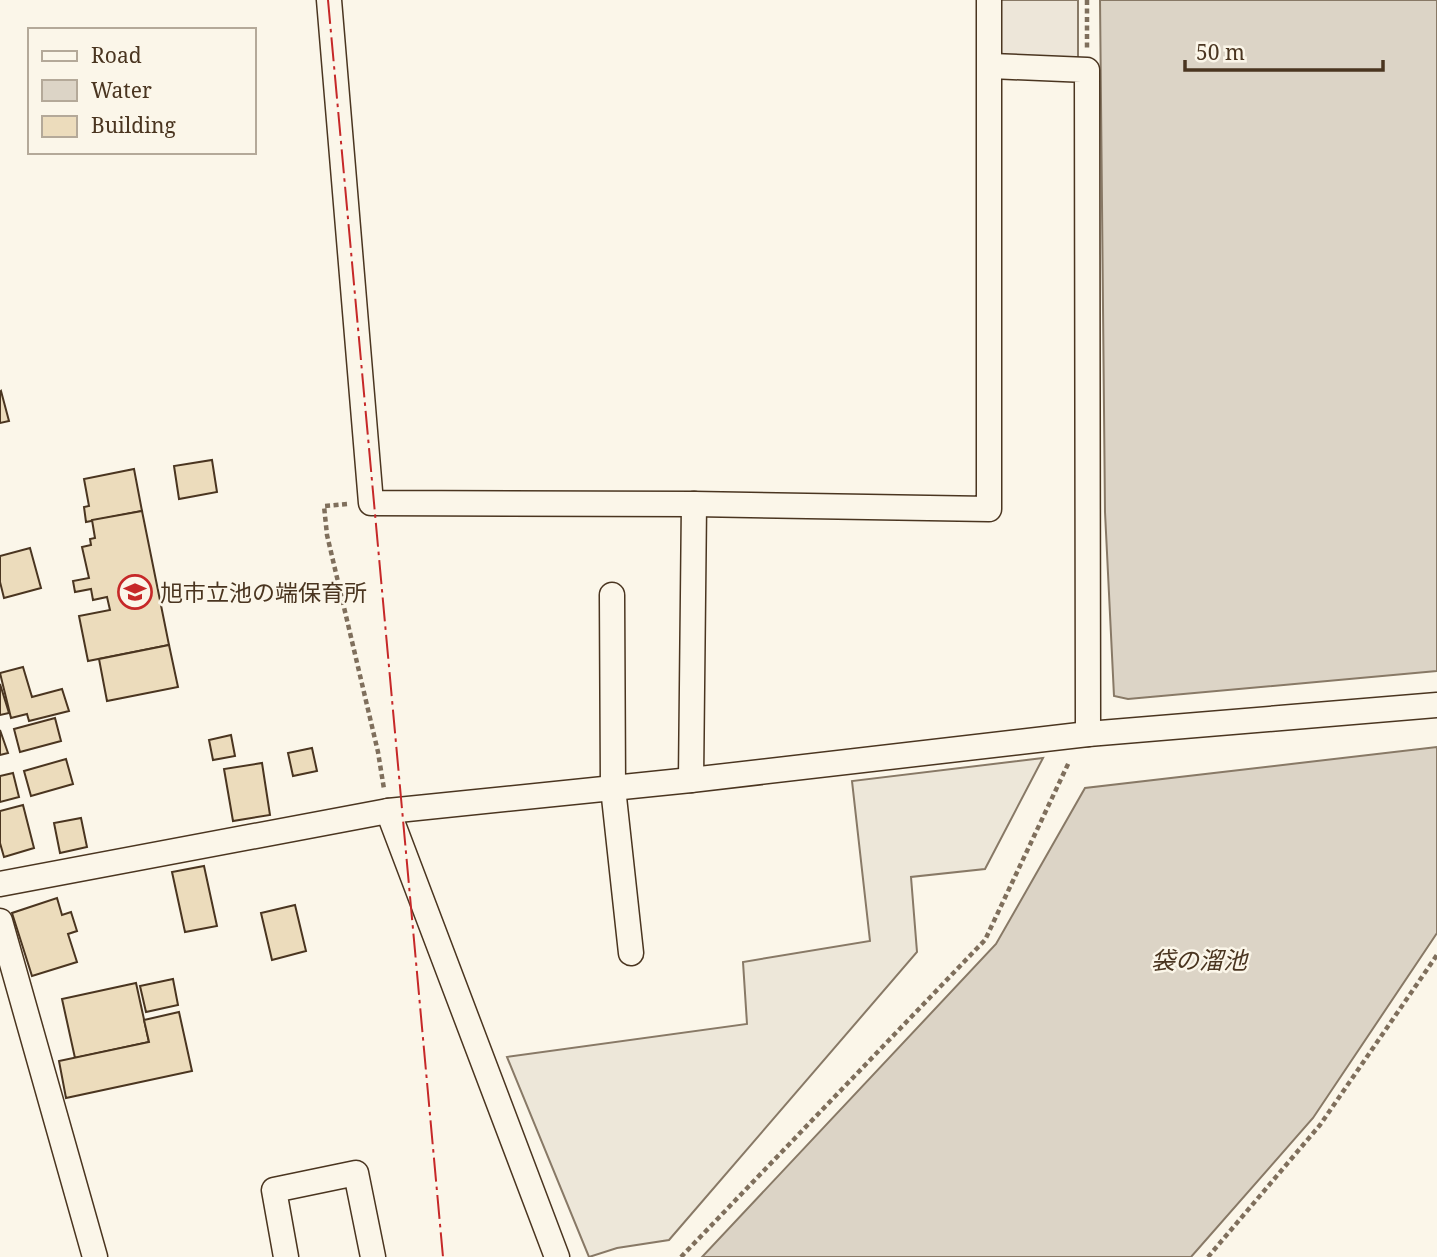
<svg xmlns="http://www.w3.org/2000/svg" width="1437" height="1257" viewBox="0 0 1437 1257" font-family="'Noto Serif','Noto Sans JP',serif">
	<rect width="100%" height="100%" fill="#fbf6e9"/>
	<path fill="#ede6d9" stroke="#887966" stroke-width="2" d="M1000,0H1078V59L1000,57Z"/>
	<path fill="#ede7d9" stroke="#887966" stroke-width="2" d="M1043,758L985,869L911,877L917,952L669,1240L617,1248L589,1257L507,1057L747,1024L743,962L870,941L852,781Z"/>
	<g fill="#dcd4c6" stroke="#887966" stroke-width="2">
		<path d="M1100,0H1437V671L1128,699L1114,696L1105,512Z"/>
		<path d="M1437,747V933L1313,1118L1191,1257H702L996,944L1085,788Z"/>
	</g>
	<g fill="#ecdcbc" stroke="#4a3520" stroke-width="2">
		<path d="M1,391L9,421L0,423V392Z"/>
		<path d="M212,460L217,492L179,499L174,466Z"/>
		<path d="M134,469L142,511L86,522L84,507L89,506L84,479Z"/>
		<path d="M142,511L169,645L88,661L79,616L110,610L107,597L93,600L91,589L75,592L73,581L89,578L82,547L91,545L90,539L95,538L92,520Z"/>
		<path d="M30,548L41,588L4,598L0,582V556Z"/>
		<path d="M169,645L178,687L107,701L99,659Z"/>
		<path d="M23,667L32,697L62,689L69,711L29,721L27,714L11,718L0,673Z"/>
		<path d="M0,684L9,713L0,715Z"/>
		<path d="M55,718L61,741L20,752L14,729Z"/>
		<path d="M0,730L8,753L0,755Z"/>
		<path d="M231,735L235,756L213,760L209,740Z"/>
		<path d="M312,748L317,771L293,776L288,753Z"/>
		<path d="M66,759L73,784L31,796L24,771Z"/>
		<path d="M262,763L270,815L233,821L224,769Z"/>
		<path d="M13,773L19,797L0,802V776Z"/>
		<path d="M23,805L34,848L4,857L0,843V811Z"/>
		<path d="M81,818L87,847L60,853L54,823Z"/>
		<path d="M204,866L217,926L185,932L172,872Z"/>
		<path d="M57,898L62,915L71,912L77,931L68,934L77,962L32,976L12,913Z"/>
		<path d="M295,905L306,951L272,960L261,913Z"/>
		<path d="M173,979L178,1005L146,1012L140,986Z"/>
		<path d="M136,983L149,1042L75,1058L62,999Z"/>
		<path d="M179,1012L192,1071L66,1098L59,1061L149,1042L144,1020Z"/>
	</g>
	<g fill="none" stroke-linecap="round" stroke-linejoin="round">
		<g stroke="#4a3520" stroke-width="27">
			<g id="minor">
				<path d="M329,0L371,503L694,504L989,509V0"/>
				<path d="M991,66L1087,70L1088,734"/>
				<path d="M612,595L613,788L631,953"/>
				<path d="M691,780L694,504"/>
				<path d="M388,811L557,1257"/>
				<path d="M0,884L388,811L691,780L1088,734L1437,705"/>
				<path d="M0,921L95,1257"/>
				<path d="M286,1257L274,1190L356,1173L373,1257"/>
			</g>
		</g>
		<g stroke="#7f6f5c" stroke-width="4.5" stroke-dasharray="5 3.5" stroke-linecap="butt">
			<path d="M1087,0V48"/>
			<path d="M347,504L324,506L327,535L378,752L384,789"/>
			<path d="M681,1257L985,940L1069,762"/>
			<path d="M1208,1257L1320,1125L1437,955"/>
		</g>
		<use href="#minor" stroke="#fbf6e9" stroke-width="24"/>
		<path stroke="#c62828" stroke-width="2" stroke-dasharray="24 5 3.5 5" stroke-linecap="butt" d="M328,0L443,1257"/>
	</g>
	<defs>
		<g id="school-ring" transform="scale(1.75)"><circle r="9.5" fill="#fbf6e9" stroke="#c62828" stroke-width="1.5"/><path d="M0-5L7-2L0 1L-7-2ZM-4 1L0 2.5L4 1V4Q0 6-4 4Z" fill="#c62828"/></g>
	</defs>
	<g fill-rule="evenodd">
		<use href="#school-ring" x="135" y="592"/>
	</g>
	<g text-anchor="middle" dominant-baseline="central" stroke-width="5" stroke-linejoin="round" paint-order="stroke">
		<g font-size="23" fill="#4a3520" stroke="#fbf6e9" text-anchor="start">
			<text x="160" y="592">旭市立池の端保育所</text>
		</g>
		<g font-size="24" font-style="italic" fill="#4a3520" stroke="#fbf6e9">
			<text x="1199" y="959">袋の溜池</text>
		</g>
	</g>
	<rect x="28" y="28" width="228" height="126" fill="#fbf6e9" stroke="#b4a999" stroke-width="2"/>
	<rect x="42" y="51" width="35" height="10" fill="#fbf6e9" stroke="#b4a999" stroke-width="2"/>
	<text x="91" y="63" font-size="21" fill="#4a3520">Road</text>
	<rect x="42" y="80" width="35" height="21" fill="#dcd4c6" stroke="#b4a999" stroke-width="2"/>
	<text x="91" y="98" font-size="21" fill="#4a3520">Water</text>
	<rect x="42" y="116" width="35" height="21" fill="#ecdcbc" stroke="#b4a999" stroke-width="2"/>
	<text x="91" y="133" font-size="21" fill="#4a3520">Building</text>
	<path d="M1185 60v10h198v-10" fill="none" stroke="#4a3520" stroke-width="3.5"/>
	<text x="1196" y="60" font-size="21" fill="#4a3520" stroke="#fbf6e9" stroke-width="5" paint-order="stroke">50 m</text>
</svg>
